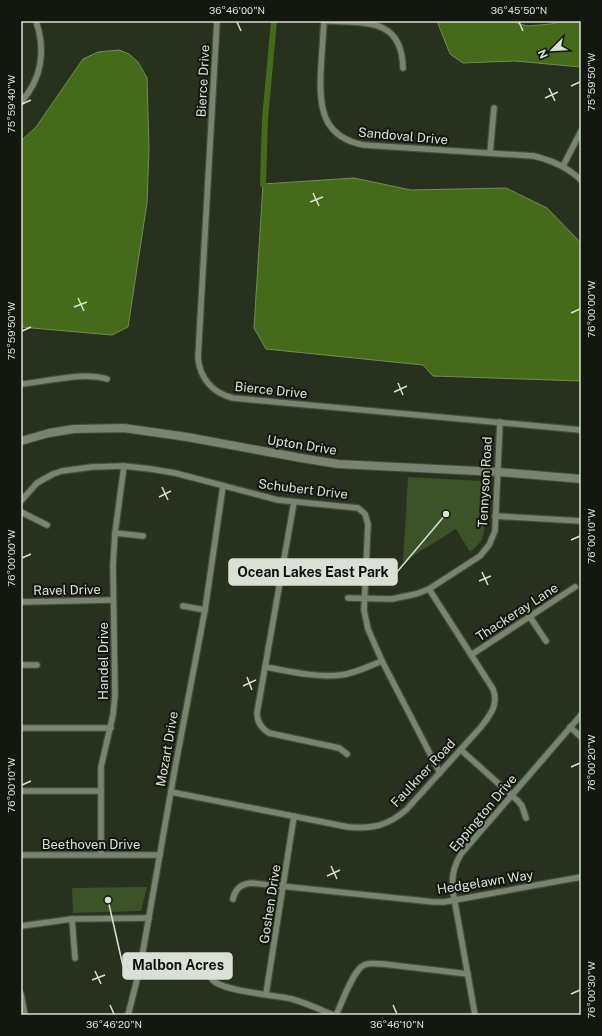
<svg xmlns="http://www.w3.org/2000/svg" width="602" height="1036" viewBox="0 0 602 1036" font-family="'Public Sans',sans-serif">
	<rect width="100%" height="100%" fill="#27311e"/>
	<g fill="#3c5227">
		<path d="M408,477L483,481L487,486C486,500 487,530 481,541C478,545 474,549 470,552L456,529L403,562Z"/>
		<path d="M147,887L141,911L73,913L72,888Z"/>
	</g>
	<g fill="#456a1a" stroke="#718d52">
		<path d="M437,21H510L527,26L551,24L563,21H581V67L515,61L463,63L450,54Z"/>
		<path d="M119,50L129,54L138,62L147,78L149,149L147,203L128,327L112,335L21,327V141L36,127L83,59L98,52Z"/>
		<path d="M354,178L411,190L506,188L547,208L581,243V381L433,376L423,365L266,349L254,328L263,184Z"/>
	</g>
	<g fill="none" stroke-linecap="round" stroke-linejoin="round">
		<path stroke="#456a1a" stroke-width="6" d="M263,184L265,119L274,21"/>
		<g stroke="#444d3c" stroke-width="8">
			<g id="minor">
				<path d="M217,21L198,358C200,379 213,393 233,398L581,430"/>
				<path d="M324,21C323,36 322,52 321,67C319,104 320,137 364,145L534,156C553,161 567,167 581,180"/>
				<path d="M328,21C366,23 402,18 403,68"/>
				<path d="M21,102C42,79 46,50 36,21"/>
				<path d="M490,153L494,108"/>
				<path d="M563,166L581,131"/>
				<path d="M21,384C46,382 84,371 107,379"/>
				<path d="M21,501L37,483L53,474L62,471L92,467L124,466L151,469L175,473L278,500L358,508L365,514L368,524L364,610L368,629L382,661L440,773"/>
				<path d="M294,502L257,713C257,722 261,728 269,733L339,748L347,754"/>
				<path d="M21,512L47,525"/>
				<path d="M495,516L581,521"/>
				<path d="M115,533L143,536"/>
				<path d="M348,598L392,599L416,594L429,589L480,556L489,545L495,531L500,422"/>
				<path d="M21,602L113,600"/>
				<path d="M183,606L205,610"/>
				<path d="M530,617L546,641"/>
				<path d="M471,655L575,587"/>
				<path d="M21,665H37"/>
				<path d="M265,667C289,671 316,678 341,675C356,673 369,666 382,661"/>
				<path d="M570,727L581,737"/>
				<path d="M21,728H111"/>
				<path d="M461,750L518,801L522,806L526,818"/>
				<path d="M21,791H101"/>
				<path d="M171,792L348,827C373,829 387,826 406,810L481,727C490,715 499,705 493,689L429,589"/>
				<path d="M21,855H160"/>
				<path d="M101,855V767L113,715L115,695L113,565L115,533L124,466"/>
				<path d="M233,899C235,889 241,884 251,883L434,902H444L581,877"/>
				<path d="M72,919L75,958"/>
				<path d="M21,926L72,919L149,918"/>
				<path d="M212,979C219,991 276,995 292,999C306,1003 319,1009 333,1015"/>
				<path d="M21,994L25,1015"/>
				<path d="M266,994L294,816"/>
				<path d="M128,1015L140,968L175,768L205,610L223,486"/>
				<path d="M336,1015C342,1003 353,970 364,965C370,962 377,964 383,964L468,974"/>
				<path d="M475,1015L453,892C451,878 453,867 461,854L581,715"/>
			</g>
		</g>
		<g stroke="#444d3c" stroke-width="10">
			<path id="secondary" d="M21,441L49,433L74,429L124,428L187,437L301,458L338,464L498,472L581,479"/>
		</g>
		<use href="#minor" stroke="#77846e" stroke-width="5.5"/>
		<use href="#secondary" stroke="#77846e" stroke-width="8"/>
	</g>
	<path fill="none" stroke="#d9e0d4" stroke-width="1.5" d="M237,22L241,31M519,22L523,31M571,86L580,82M549,88L555,101M545,98L558,92M22,104L31,100M313,193L319,206M310,202L323,197M78,298L84,311M74,307L87,302M571,313L580,309M22,331L31,327M398,383L403,395M394,392L407,386M162,487L168,500M159,497L171,491M571,540L580,536M22,558L31,554M482,572L488,585M479,581L491,576M247,677L252,690M243,686L256,680M571,767L580,763M22,785L31,781M331,866L337,879M327,876L340,870M95,971L101,984M92,980L105,975M571,994L580,990M110,1005L114,1014M393,1005L397,1014"/>
	<g text-anchor="middle" dominant-baseline="central" stroke-width="4" stroke-linejoin="round" paint-order="stroke">
		<g font-size="13" fill="#d9e0d4" stroke="#13170f">
			<text transform="translate(203 81) rotate(-87)">Bierce Drive</text>
			<text transform="translate(403 136) rotate(5)">Sandoval Drive</text>
			<text transform="translate(271 390) rotate(6)">Bierce Drive</text>
			<text transform="translate(302 445) rotate(9)">Upton Drive</text>
			<text transform="translate(485 482) rotate(-87)">Tennyson Road</text>
			<text transform="translate(303 489) rotate(7)">Schubert Drive</text>
			<text transform="translate(67 590) rotate(-1)">Ravel Drive</text>
			<text transform="translate(517 612) rotate(-33)">Thackeray Lane</text>
			<text transform="translate(103 661) rotate(-90)">Handel Drive</text>
			<text transform="translate(167 749) rotate(-80)">Mozart Drive</text>
			<text transform="translate(423 773) rotate(-47)">Faulkner Road</text>
			<text transform="translate(483 813) rotate(-50)">Eppington Drive</text>
			<text x="91" y="844">Beethoven Drive</text>
			<text transform="translate(485 882) rotate(-9)">Hedgelawn Way</text>
			<text transform="translate(270 904) rotate(-81)">Goshen Drive</text>
		</g>
	</g>
	<path fill="none" stroke="#d9e0d4" stroke-width="1.5" d="M446 514L397 572M108 900L123 966"/>
	<g fill="#d9e0d4" stroke="#13170f" stroke-width="1.5">
		<circle cx="446" cy="514" r="4"/>
		<circle cx="108" cy="900" r="4"/>
	</g>
	<g fill="#d9e0d4" stroke="#d9e0d4" stroke-width="1.5">
		<rect x="229" y="559" width="168" height="26" rx="4"/>
		<rect x="123" y="953" width="109" height="26" rx="4"/>
	</g>
	<g font-size="14" text-anchor="middle" font-weight="bold" fill="#111">
		<text x="313" y="577">Ocean Lakes East Park</text>
		<text x="178" y="970">Malbon Acres</text>
	</g>
	<rect width="602" height="1036" fill="none" stroke="#13170f" stroke-width="44"/>
	<g transform="translate(552 50) rotate(246)" stroke="#13170f" stroke-width="3" paint-order="stroke">
	<path d="M0-3L7 15L0 10L-7 15Z" fill="#d9e0d4"/>
	<text y="-6" font-size="11" font-weight="bold" text-anchor="middle" fill="#d9e0d4">N</text>
	</g>
	<rect x="22" y="22" width="558" height="992" fill="none" stroke="#d9e0d4" stroke-width="1.5"/>
	<g font-size="10" text-anchor="middle" fill="#d9e0d4">
		<text x="237" y="14">36°46'00"N</text>
		<text x="519" y="14">36°45'50"N</text>
		<text transform="translate(591 82) rotate(-90)" y="4">75°59'50"W</text>
		<text transform="translate(11 104) rotate(-90)" y="4">75°59'40"W</text>
		<text transform="translate(591 309) rotate(-90)" y="4">76°00'00"W</text>
		<text transform="translate(11 331) rotate(-90)" y="4">75°59'50"W</text>
		<text transform="translate(591 536) rotate(-90)" y="4">76°00'10"W</text>
		<text transform="translate(11 558) rotate(-90)" y="4">76°00'00"W</text>
		<text transform="translate(591 763) rotate(-90)" y="4">76°00'20"W</text>
		<text transform="translate(11 785) rotate(-90)" y="4">76°00'10"W</text>
		<text transform="translate(591 990) rotate(-90)" y="4">76°00'30"W</text>
		<text x="114" y="1028">36°46'20"N</text>
		<text x="397" y="1028">36°46'10"N</text>
	</g>
</svg>
